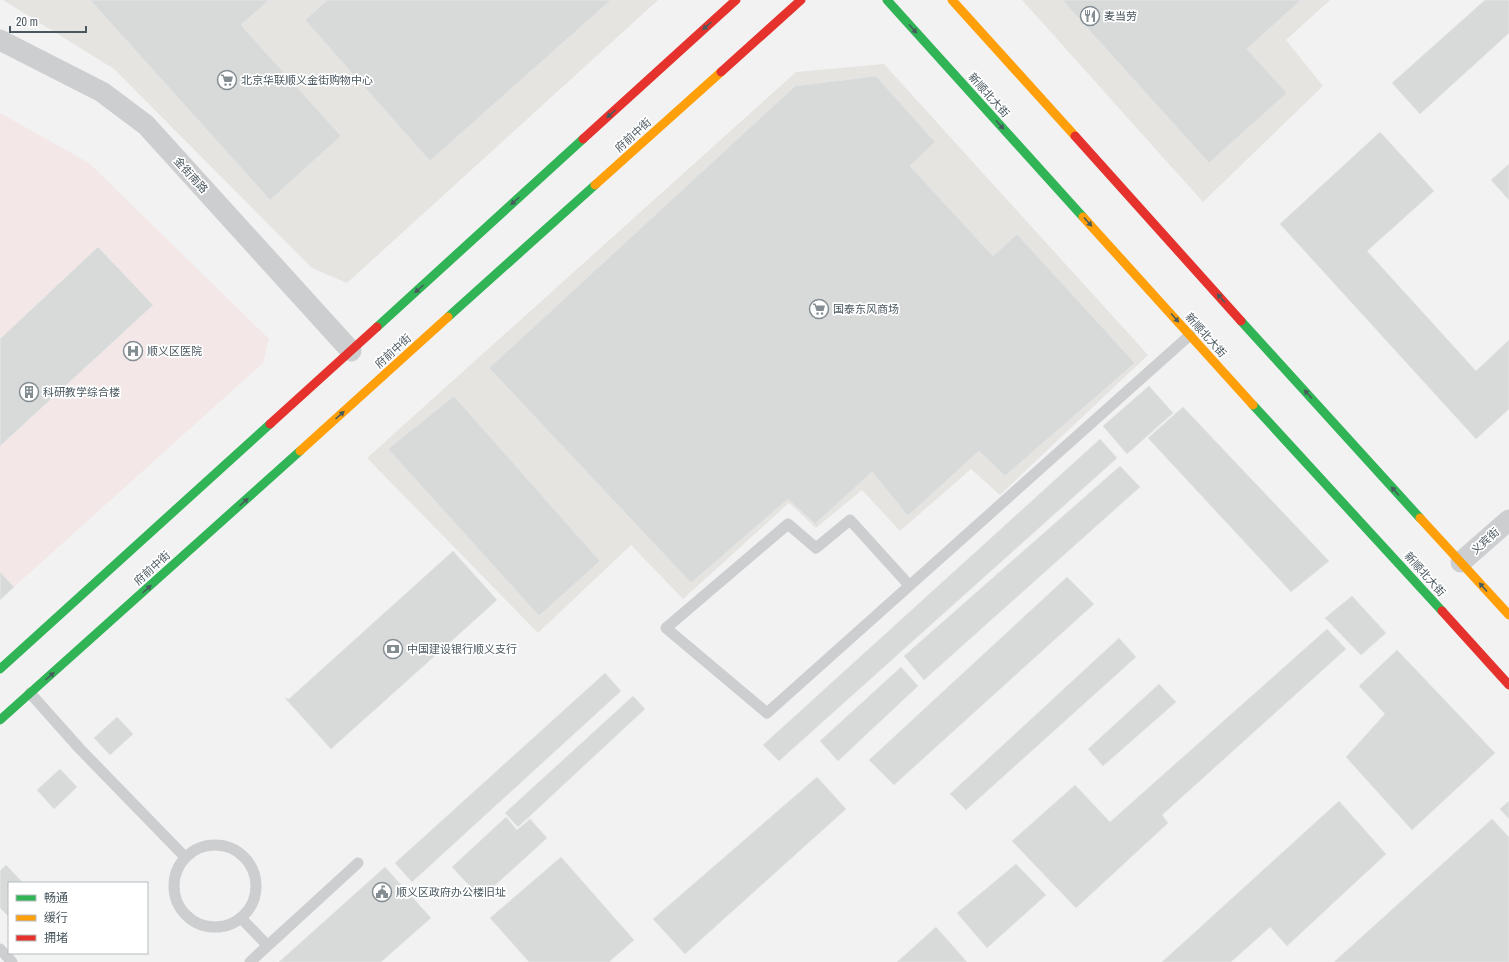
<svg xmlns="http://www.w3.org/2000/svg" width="1509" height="962" viewBox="0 0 1509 962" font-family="'Archivo Narrow','Noto Sans SC',sans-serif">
	<rect width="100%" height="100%" fill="#f2f2f2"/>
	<g fill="#e6e4e1">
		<path d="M3,0H658L347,283L312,268L114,69Z"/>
		<path d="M1022,0H1330L1286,40L1323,86L1203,202Z"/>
		<path d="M884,64L1148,355L1000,495L971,469L900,531L862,490L816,528L789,503L683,599L631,545L538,633L367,458L796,72Z"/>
	</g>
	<path fill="#f4e7e7" d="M0,113L89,163L269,339L263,363L14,587L0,572Z"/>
	<g fill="#d8dada" stroke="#e3e4e5">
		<path d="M90,0H269L241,25L341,136L270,200Z"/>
		<path d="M327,0H611L430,161L305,20Z"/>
		<path d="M1062,0H1301L1247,49L1287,93L1209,163Z"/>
		<path d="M1485,0H1509V33L1420,114L1392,83Z"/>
		<path d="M876,76L935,142L910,166L993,256L1017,234L1135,363L1005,476L979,451L908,516L872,472L815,524L788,499L691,583L489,368L795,86Z"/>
		<path d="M1380,132L1434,191L1367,251L1476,371L1509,340V409L1476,439L1280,224Z"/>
		<path d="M1509,164V200L1491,180Z"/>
		<path d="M98,247L153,305L0,446V339Z"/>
		<path d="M1149,386L1173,413L1127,454L1103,426Z"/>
		<path d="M454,396L600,561L539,616L388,449Z"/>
		<path d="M1183,407L1329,561L1291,592L1148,438Z"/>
		<path d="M1100,439L1117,458L779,761L763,745Z"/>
		<path d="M1120,466L1140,487L924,680L904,656Z"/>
		<path d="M453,551L497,600L331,749L285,698L289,699Z"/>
		<path d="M0,572L14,587L0,600Z"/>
		<path d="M1067,577L1094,604L894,785L869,760Z"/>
		<path d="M1352,596L1386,633L1361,655L1325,618Z"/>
		<path d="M1327,629L1346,649L1162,815L1168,823L1076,908L1012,841L1075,785L1110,822Z"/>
		<path d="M1119,638L1136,657L966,810L950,794Z"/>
		<path d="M1397,650L1495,753L1412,830L1346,757L1385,714L1359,686Z"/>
		<path d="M901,667L918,686L838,761L820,741Z"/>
		<path d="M605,673L621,691L412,882L395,863Z"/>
		<path d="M1159,684L1176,702L1103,766L1088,749Z"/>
		<path d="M633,696L645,709L518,827L505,813Z"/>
		<path d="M117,717L133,734L110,755L94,738Z"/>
		<path d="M60,769L77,787L54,809L37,790Z"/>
		<path d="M817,777L846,809L685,954L653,919Z"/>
		<path d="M1339,801L1386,854L1287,946L1270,927L1231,962H1162Z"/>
		<path d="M1509,801V819L1500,809Z"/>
		<path d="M506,817L517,830L530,819L547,838L481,898L452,867Z"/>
		<path d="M1492,819L1509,837V962H1334Z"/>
		<path d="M561,857L634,940L610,961V962H529L490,918Z"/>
		<path d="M1016,864L1046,895L987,948L957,913Z"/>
		<path d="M6,865L23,883H9V917L0,908V871Z"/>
		<path d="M385,867L431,918L381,962H279Z"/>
		<path d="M936,927L967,962H897Z"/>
	</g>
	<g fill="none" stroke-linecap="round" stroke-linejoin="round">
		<g stroke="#ccced0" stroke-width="11">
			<path d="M909,585L850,520L816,548L788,524L666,628L767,713L1190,335"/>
			<path d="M30,693L80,749L185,857"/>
			<circle cx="215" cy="886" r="41"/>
			<path d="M241,918L267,945"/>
			<path d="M0,949L12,962"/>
			<path d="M250,962L358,863"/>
		</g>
		<g stroke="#ccced0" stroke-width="21">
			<path d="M0,40L102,92L146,125L351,351"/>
			<path d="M1461,562L1509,520"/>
		</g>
		<g stroke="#30b455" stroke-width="9">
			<path d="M887,0L1083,217"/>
			<path d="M448,317L595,185"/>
			<path d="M1241,321L1420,518"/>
			<path d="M377,327L583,139"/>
			<path d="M1253,405L1442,611"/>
			<path d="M0,669L270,424"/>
			<path d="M0,720L300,451"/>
		</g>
		<g stroke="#ff9f0a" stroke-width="9">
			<path d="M952,0L1075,136"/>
			<path d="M595,185L721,72"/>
			<path d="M1083,217L1253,405"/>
			<path d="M300,451L448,317"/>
			<path d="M1420,518L1509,615"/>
		</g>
		<g stroke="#e5322d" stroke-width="9">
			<path d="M721,72L801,0"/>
			<path d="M1075,136L1241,321"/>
			<path d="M583,139L736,0"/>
			<path d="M270,424L377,327"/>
			<path d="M1442,611L1509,685"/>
		</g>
	</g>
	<defs><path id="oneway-solid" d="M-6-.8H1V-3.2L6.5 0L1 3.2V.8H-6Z"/></defs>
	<g fill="#485c5e">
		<use href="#oneway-solid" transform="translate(707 26) rotate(138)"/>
		<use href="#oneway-solid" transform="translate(913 29) rotate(48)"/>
		<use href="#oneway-solid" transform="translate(611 114) rotate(138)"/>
		<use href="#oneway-solid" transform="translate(1000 125) rotate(48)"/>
		<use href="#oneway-solid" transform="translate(515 201) rotate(138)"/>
		<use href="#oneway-solid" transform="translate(1088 222) rotate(48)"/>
		<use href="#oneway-solid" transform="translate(419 289) rotate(138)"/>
		<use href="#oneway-solid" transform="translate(1221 298) rotate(-132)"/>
		<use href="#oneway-solid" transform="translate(1175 318) rotate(48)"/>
		<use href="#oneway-solid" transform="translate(1308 394) rotate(-132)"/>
		<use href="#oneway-solid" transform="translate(340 415) rotate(-42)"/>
		<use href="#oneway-solid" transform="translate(1395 491) rotate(-132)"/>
		<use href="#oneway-solid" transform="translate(244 502) rotate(-42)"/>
		<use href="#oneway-solid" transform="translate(1483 587) rotate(-132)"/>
		<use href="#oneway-solid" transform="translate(147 589) rotate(-42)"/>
		<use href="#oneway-solid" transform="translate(50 676) rotate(-42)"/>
	</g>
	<defs>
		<g id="restaurant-ring" transform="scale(1)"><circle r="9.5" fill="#fff" stroke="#848d92" stroke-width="1.5"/><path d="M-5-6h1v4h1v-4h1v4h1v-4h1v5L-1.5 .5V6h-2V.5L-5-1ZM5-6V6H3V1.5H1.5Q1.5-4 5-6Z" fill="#848d92"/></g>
		<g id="supermarket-ring" transform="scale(1)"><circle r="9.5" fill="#fff" stroke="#848d92" stroke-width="1.5"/><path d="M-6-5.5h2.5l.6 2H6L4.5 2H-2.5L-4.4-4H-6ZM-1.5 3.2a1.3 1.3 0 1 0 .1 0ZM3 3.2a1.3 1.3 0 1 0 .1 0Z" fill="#848d92"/></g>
		<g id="hospital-ring" transform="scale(1)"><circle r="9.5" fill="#fff" stroke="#848d92" stroke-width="1.5"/><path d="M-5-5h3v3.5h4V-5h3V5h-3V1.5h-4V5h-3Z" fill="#848d92"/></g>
		<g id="building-ring" transform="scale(1)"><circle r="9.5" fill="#fff" stroke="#848d92" stroke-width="1.5"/><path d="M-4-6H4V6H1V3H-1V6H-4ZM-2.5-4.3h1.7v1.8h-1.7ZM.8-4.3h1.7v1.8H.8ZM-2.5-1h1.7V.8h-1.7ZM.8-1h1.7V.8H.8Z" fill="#848d92"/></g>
		<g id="bank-ring" transform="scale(1)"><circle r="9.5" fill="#fff" stroke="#848d92" stroke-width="1.5"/><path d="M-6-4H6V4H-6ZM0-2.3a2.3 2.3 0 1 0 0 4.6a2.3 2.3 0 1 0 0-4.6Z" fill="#848d92"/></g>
		<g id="civic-ring" transform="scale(1)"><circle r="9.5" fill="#fff" stroke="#848d92" stroke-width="1.5"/><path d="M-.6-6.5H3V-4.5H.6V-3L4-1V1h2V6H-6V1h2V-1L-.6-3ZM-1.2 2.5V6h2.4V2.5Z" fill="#848d92"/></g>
	</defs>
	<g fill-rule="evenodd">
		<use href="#restaurant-ring" x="1090" y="16"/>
		<use href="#supermarket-ring" x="227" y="80"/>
		<use href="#supermarket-ring" x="819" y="309"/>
		<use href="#hospital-ring" x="133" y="351"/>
		<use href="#building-ring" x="29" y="392"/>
		<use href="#bank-ring" x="393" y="649"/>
		<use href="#civic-ring" x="382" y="892"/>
	</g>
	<g text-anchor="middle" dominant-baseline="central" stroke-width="3.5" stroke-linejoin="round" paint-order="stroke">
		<g font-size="11" fill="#49575f" stroke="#fff" text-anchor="start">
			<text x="1104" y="16">麦当劳</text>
			<text x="241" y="80">北京华联顺义金街购物中心</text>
			<text x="833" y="309">国泰东风商场</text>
			<text x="147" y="351">顺义区医院</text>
			<text x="43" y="392">科研教学综合楼</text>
			<text x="407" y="649">中国建设银行顺义支行</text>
			<text x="396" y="892">顺义区政府办公楼旧址</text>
		</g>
		<g font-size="11" fill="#49575f" stroke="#fff">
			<text transform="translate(989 95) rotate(48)">新顺北大街</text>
			<text transform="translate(633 135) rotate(-42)">府前中街</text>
			<text transform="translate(191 175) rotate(48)">金街南路</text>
			<text transform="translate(1206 335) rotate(48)">新顺北大街</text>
			<text transform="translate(393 351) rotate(-42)">府前中街</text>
			<text transform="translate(1485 541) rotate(-42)">义宾街</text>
			<text transform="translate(152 568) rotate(-42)">府前中街</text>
			<text transform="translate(1425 574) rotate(48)">新顺北大街</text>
		</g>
	</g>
	<rect x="8" y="882" width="140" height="72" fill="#ffffff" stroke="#b6bcbf"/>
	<rect x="16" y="895" width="20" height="6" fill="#30b455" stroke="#b6bcbf"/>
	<text x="44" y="902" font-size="12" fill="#49575f">畅通</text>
	<rect x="16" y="915" width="20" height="6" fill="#ff9f0a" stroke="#b6bcbf"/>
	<text x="44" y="922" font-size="12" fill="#49575f">缓行</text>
	<rect x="16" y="935" width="20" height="6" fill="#e5322d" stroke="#b6bcbf"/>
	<text x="44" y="942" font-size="12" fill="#49575f">拥堵</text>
	<path d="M10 26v6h76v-6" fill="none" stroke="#49575f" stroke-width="2"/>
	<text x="16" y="26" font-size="12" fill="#49575f" stroke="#ffffff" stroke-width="3" paint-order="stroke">20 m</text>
</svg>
